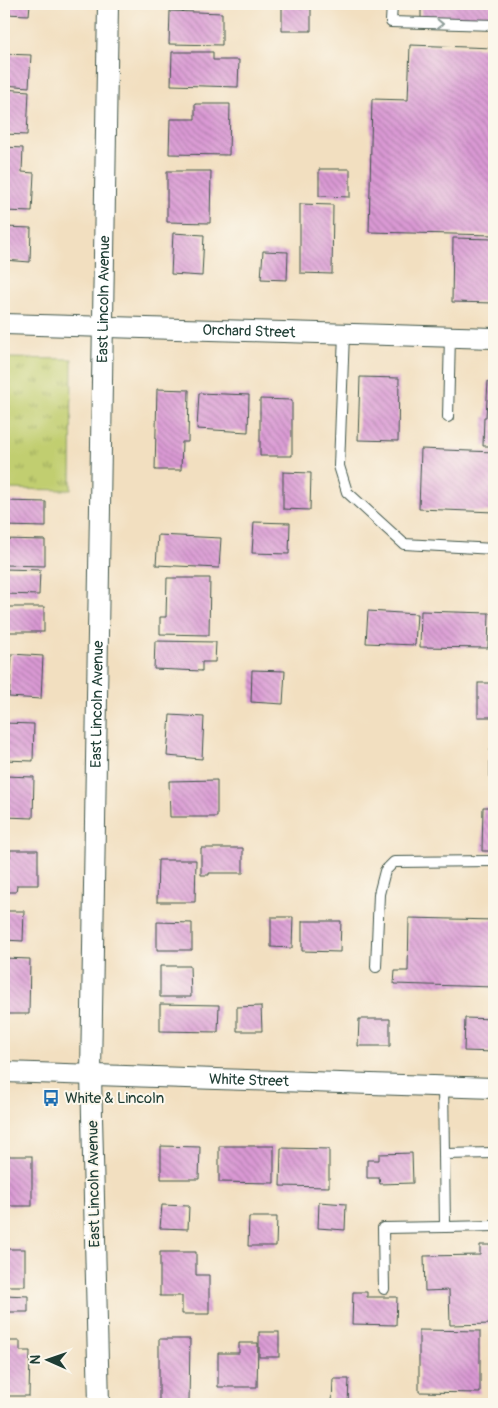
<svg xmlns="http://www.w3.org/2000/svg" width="498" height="1408" viewBox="0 0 498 1408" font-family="Pangolin,sans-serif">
	<defs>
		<pattern id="park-tufts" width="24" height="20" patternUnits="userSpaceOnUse" patternTransform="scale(1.25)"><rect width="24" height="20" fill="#c1ce70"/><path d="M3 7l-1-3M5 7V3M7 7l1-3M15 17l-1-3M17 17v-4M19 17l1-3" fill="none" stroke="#9ca85d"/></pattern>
		<pattern id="building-back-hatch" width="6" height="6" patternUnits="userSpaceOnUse" patternTransform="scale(1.25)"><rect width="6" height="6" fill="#da99d4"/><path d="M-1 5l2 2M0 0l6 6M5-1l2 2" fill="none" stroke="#b07ead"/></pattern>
	</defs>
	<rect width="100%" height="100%" fill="#fbf7ec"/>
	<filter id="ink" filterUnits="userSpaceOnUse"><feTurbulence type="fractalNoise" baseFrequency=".02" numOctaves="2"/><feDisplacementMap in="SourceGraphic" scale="10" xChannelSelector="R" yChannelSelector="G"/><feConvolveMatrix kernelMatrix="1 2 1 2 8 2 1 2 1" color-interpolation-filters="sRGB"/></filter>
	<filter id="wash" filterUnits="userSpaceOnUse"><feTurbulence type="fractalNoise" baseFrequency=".0096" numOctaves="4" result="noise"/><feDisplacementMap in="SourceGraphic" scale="20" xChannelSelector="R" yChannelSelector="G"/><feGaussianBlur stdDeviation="1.12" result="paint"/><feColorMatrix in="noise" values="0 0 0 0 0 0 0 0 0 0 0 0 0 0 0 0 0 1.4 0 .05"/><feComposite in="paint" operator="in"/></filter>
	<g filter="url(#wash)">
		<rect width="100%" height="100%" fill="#f2dfc0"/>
		<path fill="url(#park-tufts)" stroke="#708652" d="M4,358L72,359L71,490L4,489Z"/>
		<g id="blocks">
			<g fill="url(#building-back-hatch)">
				<path d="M4,4H30L29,15L4,14Z"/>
				<path d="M421,4H494V21L421,18Z"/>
				<path d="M282,7L311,8V31H282Z"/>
				<path d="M170,11L222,13V45L169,44Z"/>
				<path d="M410,45L494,48V235L369,232L372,99L408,100Z"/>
				<path d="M172,52H213V60H239L238,87L171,85Z"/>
				<path d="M4,54L31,55L29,87L4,85Z"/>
				<path d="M4,89L29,91L27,135L4,134Z"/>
				<path d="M195,104H230L229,155L169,154L170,119H195Z"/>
				<path d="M4,147L23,148L22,172L34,173L32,212L4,211Z"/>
				<path d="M319,169H350V197L319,196Z"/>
				<path d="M167,171H211L210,223L167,222Z"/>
				<path d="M300,204L333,205L332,274L300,273Z"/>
				<path d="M4,227L31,228L30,262L4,260Z"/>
				<path d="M173,233L204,235L202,276L171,274Z"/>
				<path d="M453,238L494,239V303L452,302Z"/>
				<path d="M263,251L288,252L287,280L261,279Z"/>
				<path d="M360,377L399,378L398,441L358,440Z"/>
				<path d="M488,381H494V446H483L484,417H486Z"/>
				<path d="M157,389L189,390L188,442H182L181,470H155Z"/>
				<path d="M199,393L249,395L248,432L197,429Z"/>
				<path d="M260,399L292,400V456H260Z"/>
				<path d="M421,449L494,452V512L419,509Z"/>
				<path d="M283,472L311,473L310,510L283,509Z"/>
				<path d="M4,501L46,502V527L4,526Z"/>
				<path d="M254,522L290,523L289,554L252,553Z"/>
				<path d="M158,535L221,538L219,568L156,565Z"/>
				<path d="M4,539L45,540V566L4,565Z"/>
				<path d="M4,569L40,570L39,595L4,594Z"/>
				<path d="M167,578H210L209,635L160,634V617H166Z"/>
				<rect x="4" y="607" width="40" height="25"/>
				<path d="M368,611L417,614L415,645L366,643Z"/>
				<path d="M421,611L489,613L488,648L420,647Z"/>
				<path d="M155,641L216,642L215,662H202V671L154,669Z"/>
				<path d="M12,654L43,656L41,699L9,697Z"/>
				<path d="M252,670L285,671L283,704L251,702Z"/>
				<rect x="478" y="683" width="16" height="34"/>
				<path d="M170,715L204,717L202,759L167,756Z"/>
				<path d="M4,723L34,724L33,761L4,760Z"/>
				<rect x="490" y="750" width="4" height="34"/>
				<path d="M4,776L34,777L33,818L4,817Z"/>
				<path d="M217,780V817H170L169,781Z"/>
				<path d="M483,807H494V851H482Z"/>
				<path d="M201,848H243V873H209V875H201Z"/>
				<path d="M10,850H38V885H17L16,892H4V857H10Z"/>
				<path d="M158,860H196L195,902H157Z"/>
				<path d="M4,911H24L23,941L4,940Z"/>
				<path d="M271,917H293L292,948L271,947Z"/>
				<path d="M409,918L494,920V987L394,984L395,971H408Z"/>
				<path d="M302,921H341L340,952L302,951Z"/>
				<path d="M157,922L192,923V950H157Z"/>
				<path d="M4,958L30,959L29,1014H4Z"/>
				<path d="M160,966H190L191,997H160Z"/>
				<path d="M160,1004L219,1005L218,1032L160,1031Z"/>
				<path d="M261,1006L262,1031H237V1007Z"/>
				<path d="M465,1018L494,1019V1052L464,1051Z"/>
				<path d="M359,1019H390V1046H358Z"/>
				<path d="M161,1146L200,1147L199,1179H161Z"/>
				<path d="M219,1146H274V1183L219,1182Z"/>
				<path d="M281,1148L329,1149V1187L280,1186Z"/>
				<path d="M412,1153L413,1183L380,1184L379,1178H367V1160H379V1154Z"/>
				<rect x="4" y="1156" width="28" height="50"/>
				<path d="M319,1202L346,1204L345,1230L318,1228Z"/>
				<path d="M162,1205L189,1206L188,1229L160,1228Z"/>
				<path d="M249,1217H277L276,1246H248Z"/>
				<path d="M480,1245H494V1324L450,1325L449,1290L425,1291L424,1256L480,1255Z"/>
				<rect x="4" y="1249" width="21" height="37"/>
				<path d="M160,1252H196V1275H209V1314H182V1296H160Z"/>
				<path d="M353,1292H367V1297H397L396,1325L352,1324Z"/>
				<path d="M4,1295L28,1296V1312H4Z"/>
				<path d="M419,1330L480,1331V1393L419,1392Z"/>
				<rect x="259" y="1332" width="20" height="25"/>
				<path d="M159,1339H190L189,1404H159Z"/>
				<path d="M4,1341H20V1351H30L29,1396H4Z"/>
				<path d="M239,1343H258L257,1387H218V1353H239Z"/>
				<path d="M333,1379H349L348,1404H332Z"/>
			</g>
		</g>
	</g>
	<g filter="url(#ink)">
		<use href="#blocks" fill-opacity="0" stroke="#3f5549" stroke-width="1"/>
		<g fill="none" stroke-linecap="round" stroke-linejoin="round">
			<g stroke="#3f5549" stroke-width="12">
				<g id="lane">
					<path d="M392,4L391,22L494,25"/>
					<path d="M344,333L339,466L347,492L404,544L494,549"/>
					<path d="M448,417L450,336"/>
					<path d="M376,967L379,894L385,871L394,862L494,861"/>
					<path d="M443,1086L444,1154"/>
					<path d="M494,1153L444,1154L445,1227L494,1226"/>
					<path d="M384,1289L383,1228L445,1227"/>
				</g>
			</g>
			<g stroke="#3f5549" stroke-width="22">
				<g id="street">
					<path id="s1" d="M4,324L494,338"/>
					<path id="s2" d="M4,1072L494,1088"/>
					<path id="s3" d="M99,1404L91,1075L108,4"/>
				</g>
			</g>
			<use href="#lane" stroke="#fff" stroke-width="10"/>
			<use href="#street" stroke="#fff" stroke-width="20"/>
		</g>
		<defs><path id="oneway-chevron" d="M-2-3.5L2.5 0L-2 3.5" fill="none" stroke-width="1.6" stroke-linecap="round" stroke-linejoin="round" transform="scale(1.25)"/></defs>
		<use stroke="#8f9e9a" href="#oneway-chevron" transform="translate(440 24) rotate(2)"/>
	</g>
	<defs>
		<g id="bus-bare" transform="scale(1.35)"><path d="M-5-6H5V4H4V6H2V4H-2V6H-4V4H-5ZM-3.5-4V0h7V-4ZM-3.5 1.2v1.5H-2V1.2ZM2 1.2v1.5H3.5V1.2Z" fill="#1f6fb2" stroke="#fbf7ec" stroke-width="2.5" paint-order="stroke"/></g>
	</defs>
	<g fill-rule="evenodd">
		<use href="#bus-bare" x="51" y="1098"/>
	</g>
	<g text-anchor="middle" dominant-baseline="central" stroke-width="4" stroke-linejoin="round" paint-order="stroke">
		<g font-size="15" fill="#1f3d34" stroke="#fbf7ec">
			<text stroke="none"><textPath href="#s3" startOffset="1105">East Lincoln Avenue</textPath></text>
			<text stroke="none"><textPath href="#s1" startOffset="245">Orchard Street</textPath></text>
			<text stroke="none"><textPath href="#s3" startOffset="700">East Lincoln Avenue</textPath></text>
			<text stroke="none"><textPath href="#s2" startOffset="245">White Street</textPath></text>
			<text transform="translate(94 1184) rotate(-91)">East Lincoln Avenue</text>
		</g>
		<g font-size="15" fill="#1f3d34" stroke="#fbf7ec" text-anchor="start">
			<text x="65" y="1098">White &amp; Lincoln</text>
		</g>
	</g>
	<rect width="498" height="1408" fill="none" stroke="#fbf7ec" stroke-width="20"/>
	<g transform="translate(48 1360) rotate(272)" stroke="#fbf7ec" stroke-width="4" paint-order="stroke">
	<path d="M0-4L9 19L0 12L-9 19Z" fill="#1f3d34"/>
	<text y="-8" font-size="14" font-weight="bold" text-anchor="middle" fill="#1f3d34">N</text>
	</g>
</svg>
